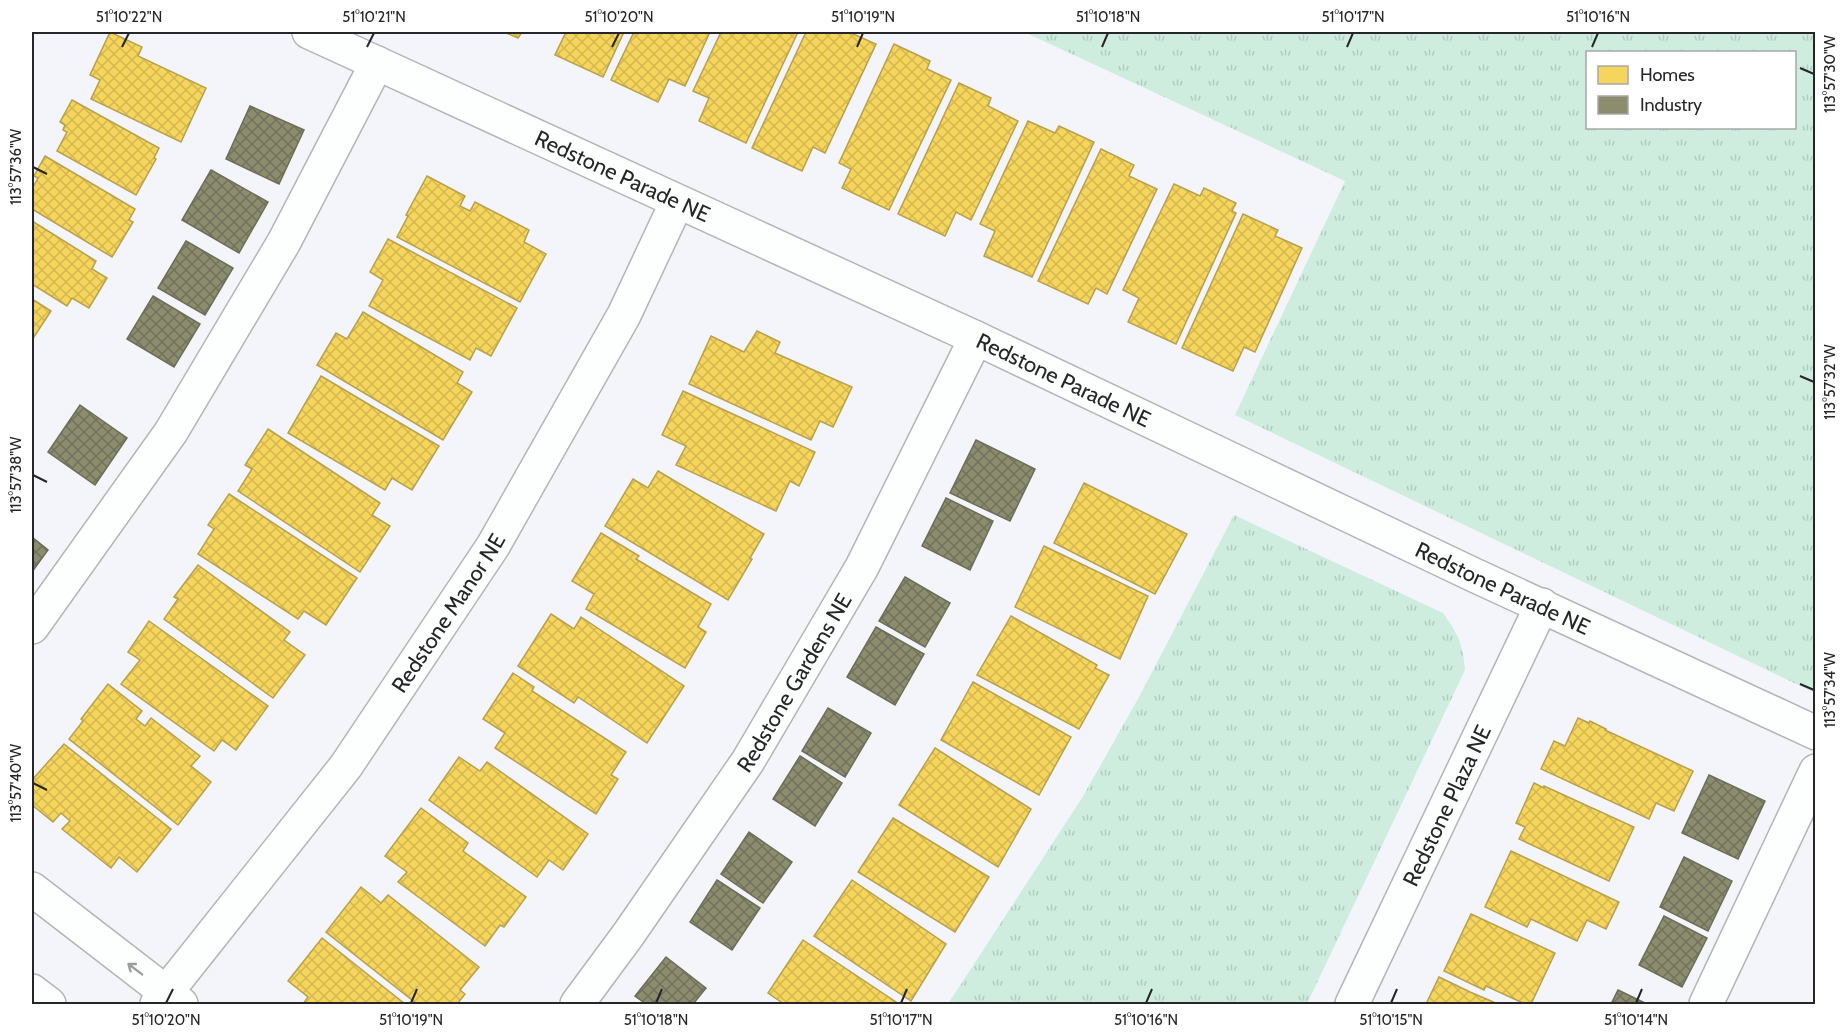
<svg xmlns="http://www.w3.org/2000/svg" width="1847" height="1036" viewBox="0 0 1847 1036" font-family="Cabin,sans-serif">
	<defs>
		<pattern id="grass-tufts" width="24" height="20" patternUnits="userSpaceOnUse" patternTransform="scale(1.5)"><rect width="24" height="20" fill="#ceeddf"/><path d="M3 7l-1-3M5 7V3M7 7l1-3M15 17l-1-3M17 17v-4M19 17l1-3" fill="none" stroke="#b1cbbf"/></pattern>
		<pattern id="homes-cross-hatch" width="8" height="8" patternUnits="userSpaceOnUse" patternTransform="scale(1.5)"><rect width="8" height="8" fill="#f6d55c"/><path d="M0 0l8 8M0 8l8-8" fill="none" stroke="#d3b750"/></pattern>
		<pattern id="industry-cross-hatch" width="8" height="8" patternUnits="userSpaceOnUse" patternTransform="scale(1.5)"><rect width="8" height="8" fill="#8c8c6e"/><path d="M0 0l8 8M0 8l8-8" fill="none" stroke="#72725a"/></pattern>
	</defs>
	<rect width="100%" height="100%" fill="#f4f5fa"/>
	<g fill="url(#grass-tufts)" fill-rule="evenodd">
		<path d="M1024,32H1815V693L1235,415L1345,181ZM1588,52H1794V128H1588Z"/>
		<path d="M1234,515L1443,613C1458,634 1463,644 1465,670L1307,1004H948L1082,798L1139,697Z"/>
	</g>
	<g fill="url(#homes-cross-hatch)" stroke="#b8a04d" stroke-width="1.5">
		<path d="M110,32L142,47L138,56L206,88L181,142L91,99L100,80L90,75Z"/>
		<path d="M504,32H522L518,38Z"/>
		<path d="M566,32H624L603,77L555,55Z"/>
		<path d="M634,32H710L685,86L669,79L658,102L611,80Z"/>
		<path d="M721,32H798L746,143L699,121L709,98L693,91Z"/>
		<path d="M806,32H849L876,44L825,153L813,147L802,171L752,148Z"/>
		<path d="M894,44L930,61L927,69L951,80L889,210L842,188L851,169L839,163Z"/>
		<path d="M959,83L991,98L988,106L1018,121L971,220L956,212L945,236L898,214Z"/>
		<path d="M72,100L159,148L154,158L156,159L136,195L57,151L67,132L63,130L65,125L60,122Z"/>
		<path d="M1028,121L1055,133L1059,126L1094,142L1032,277L984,256L995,231L980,224Z"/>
		<path d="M1101,149L1134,165L1129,176L1157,189L1107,294L1096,288L1088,304L1038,281Z"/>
		<path d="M45,156L135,209L129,220L133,222L112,257L32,209V189L38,178L34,176Z"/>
		<path d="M427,176L465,196L460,206L470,211L475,202L529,230L524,242L546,254L520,302L397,237L408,216L406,215Z"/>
		<path d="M1174,184L1200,196L1204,188L1236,203L1232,211L1236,213L1176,344L1128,322L1139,298L1123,290Z"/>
		<path d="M1243,214L1278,230L1275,236L1302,248L1255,352L1244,347L1233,371L1182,348Z"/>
		<path d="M32,221L96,261L92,269L107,278L89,308L72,298L67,306L32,284Z"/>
		<path d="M388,239L517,308L491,356L476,348L470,360L369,306L383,280L370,272Z"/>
		<path d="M32,299L51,311L32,340Z"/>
		<path d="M363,312L463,372L457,383L472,392L443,440L317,365L336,333L347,339Z"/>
		<path d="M757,331L780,342L775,353L852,387L833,427L820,421L811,440L689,384L711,336L744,352Z"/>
		<path d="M321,376L439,446L412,490L392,478L385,490L288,433Z"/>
		<path d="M683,391L815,452L799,486L790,481L776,511L676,465L686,446L662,435Z"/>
		<path d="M268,429L380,503L372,515L390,526L360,572L238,491L252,469L245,465Z"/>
		<path d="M658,471L764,534L750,558L752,559L728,600L605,526L633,479L648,488Z"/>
		<path d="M1084,483L1187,534L1155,594L1054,543Z"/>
		<path d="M229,494L357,578L326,625L304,611L298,619L198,554L214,529L208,525Z"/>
		<path d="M601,533L639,556L636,559L711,604L698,627L706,632L685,668L586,609L594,594L572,581Z"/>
		<path d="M1044,546L1148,596L1120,659L1015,607Z"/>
		<path d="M198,565L290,632L284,640L305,655L273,698L164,619L178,599L174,597Z"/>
		<path d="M551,614L574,629L581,617L684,686L647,743L578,697L574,703L518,666Z"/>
		<path d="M1011,616L1097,665L1095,668L1109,675L1079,729L977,675Z"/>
		<path d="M149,621L268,706L236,750L222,740L214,751L121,684L140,660L128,652Z"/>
		<path d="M513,673L534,687L532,691L626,752L611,775L618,779L596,814L495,748L505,733L483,719Z"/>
		<path d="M973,682L1071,737L1039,795L941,740Z"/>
		<path d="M108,684L142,711L136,719L145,726L151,718L200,756L191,766L211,782L178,825L69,739L83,721L81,719Z"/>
		<path d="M1578,718L1589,723L1590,721L1606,729L1605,730L1693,771L1674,811L1656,803L1649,819L1541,769L1554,741L1565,746Z"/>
		<path d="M64,744L171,829L137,872L119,857L111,868L62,829L70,821L61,813L53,822L32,805V780Z"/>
		<path d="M935,748L1031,809L998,867L899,805Z"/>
		<path d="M459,757L480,771L487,762L588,834L563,870L549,860L537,877L429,800Z"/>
		<path d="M1534,783L1544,788V786L1634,827L1609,881L1519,839L1525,827L1516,823Z"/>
		<path d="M421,808L468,843L463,851L526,897L504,927L500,925L485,946L398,882L407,872L385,856Z"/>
		<path d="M893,818L989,877L955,932L858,872Z"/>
		<path d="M1511,851L1619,902L1606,929L1587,920L1577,941L1531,919L1527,927L1485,907Z"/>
		<path d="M852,880L946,944L911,1001L814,936Z"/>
		<path d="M361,887L381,903L388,895L479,967L460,990L465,994L457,1004H417L326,932Z"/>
		<path d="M1471,914L1555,953L1531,1004H1525L1486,986L1484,990L1444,971Z"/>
		<path d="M322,938L371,977L405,1004H303L308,997L288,981Z"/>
		<path d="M803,940L899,1004H784L768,993Z"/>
		<path d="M1439,977L1470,992L1498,1004H1426Z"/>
	</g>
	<g fill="url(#industry-cross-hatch)" stroke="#6d6d59" stroke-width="1.5">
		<path d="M250,106L304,130L279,184L226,159Z"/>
		<path d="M211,170L268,202L239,253L182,220Z"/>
		<path d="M186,241L233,268L205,315L158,288Z"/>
		<path d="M153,296L200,324L174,367L127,339Z"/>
		<path d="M80,405L127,438L95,485L48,452Z"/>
		<path d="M976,440L1035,469L1010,521L950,493Z"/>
		<path d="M946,498L993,521L970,570L922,546Z"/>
		<path d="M32,537L48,550L32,572Z"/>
		<path d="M905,577L950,603L925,647L879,621Z"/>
		<path d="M876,627L924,654L895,705L847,677Z"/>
		<path d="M828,708L871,733L845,777L802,751Z"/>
		<path d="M800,756L842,783L815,826L773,799Z"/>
		<path d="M1709,775L1765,801L1738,859L1682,833Z"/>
		<path d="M749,832L792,862L763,903L721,874Z"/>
		<path d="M1684,857L1732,881L1708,931L1660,907Z"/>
		<path d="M717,880L760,908L732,950L690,922Z"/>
		<path d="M1664,916L1707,938L1682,987L1639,965Z"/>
		<path d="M666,957L706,988L693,1004H646L635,996Z"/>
		<path d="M1618,990L1647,1004H1611Z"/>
	</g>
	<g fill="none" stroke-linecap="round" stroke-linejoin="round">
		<g stroke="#b4b5b8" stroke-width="36">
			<g id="minor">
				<path id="s1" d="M309,32L976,338L1474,575L1816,733"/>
				<path d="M32,627L171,432L284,242L377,63"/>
				<path d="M32,889L181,1004"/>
				<path d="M32,991L49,1004"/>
				<path id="s2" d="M157,1004L346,766L493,546L624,315L677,202"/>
				<path id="s3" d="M577,1004L628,935L748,761L862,567L976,338"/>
				<path id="s4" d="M1352,1004L1542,605"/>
				<path d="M1706,1004L1816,771"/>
			</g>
		</g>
		<use href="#minor" stroke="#fdfefe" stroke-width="33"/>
	</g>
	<defs><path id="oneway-shaft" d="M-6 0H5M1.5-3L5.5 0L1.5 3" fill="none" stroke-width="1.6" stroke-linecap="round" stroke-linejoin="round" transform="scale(1.5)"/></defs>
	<use stroke="#9c9d9e" href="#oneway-shaft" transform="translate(135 969) rotate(-143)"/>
	<path fill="none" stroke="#262629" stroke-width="2" d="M122,47L129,33M367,47L374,33M612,47L619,33M857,47L863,33M1102,47L1108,33M1347,47L1353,33M1592,47L1598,33M1800,68L1814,74M33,167L47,174M1800,376L1814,382M33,475L47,482M1800,684L1814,690M33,783L47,790M166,1003L173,989M411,1003L417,989M656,1003L662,989M901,1003L907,989M1146,1003L1152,989M1391,1003L1397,989M1636,1003L1642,989"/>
	<g text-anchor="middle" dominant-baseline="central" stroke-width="6" stroke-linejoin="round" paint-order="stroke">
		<g font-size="22" fill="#262629" stroke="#fff">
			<text stroke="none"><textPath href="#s1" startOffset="345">Redstone Parade NE</textPath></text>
			<text stroke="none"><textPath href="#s1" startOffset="831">Redstone Parade NE</textPath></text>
			<text stroke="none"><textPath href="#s1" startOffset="1317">Redstone Parade NE</textPath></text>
			<text stroke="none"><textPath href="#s2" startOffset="488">Redstone Manor NE</textPath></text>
			<text stroke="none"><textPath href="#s3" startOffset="388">Redstone Gardens NE</textPath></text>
			<text stroke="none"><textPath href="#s4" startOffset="220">Redstone Plaza NE</textPath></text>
		</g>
	</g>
	<rect width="1847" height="1036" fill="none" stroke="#ffffff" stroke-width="66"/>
	<rect x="1586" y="51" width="210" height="78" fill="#ffffff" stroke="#a8a8a9" stroke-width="1.5"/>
	<rect x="1598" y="66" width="30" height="18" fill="#f6d55c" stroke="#a8a8a9" stroke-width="1.5"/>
	<text x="1640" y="81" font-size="18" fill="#262629">Homes</text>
	<rect x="1598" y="96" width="30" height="18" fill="#8c8c6e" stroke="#a8a8a9" stroke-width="1.5"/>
	<text x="1640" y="111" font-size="18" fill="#262629">Industry</text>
	<rect x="33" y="33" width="1781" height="970" fill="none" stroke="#262629" stroke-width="2"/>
	<g font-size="15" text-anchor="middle" fill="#262629">
		<text x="129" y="22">51°10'22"N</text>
		<text x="374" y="22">51°10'21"N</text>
		<text x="619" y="22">51°10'20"N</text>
		<text x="863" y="22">51°10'19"N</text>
		<text x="1108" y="22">51°10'18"N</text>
		<text x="1353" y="22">51°10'17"N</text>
		<text x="1598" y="22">51°10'16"N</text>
		<text transform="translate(1830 74) rotate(-90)" y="5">113°57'30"W</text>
		<text transform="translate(16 167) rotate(-90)" y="5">113°57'36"W</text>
		<text transform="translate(1830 382) rotate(-90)" y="5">113°57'32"W</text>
		<text transform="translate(16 475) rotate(-90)" y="5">113°57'38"W</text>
		<text transform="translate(1830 690) rotate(-90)" y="5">113°57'34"W</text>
		<text transform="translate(16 783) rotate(-90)" y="5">113°57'40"W</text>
		<text x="166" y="1025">51°10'20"N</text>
		<text x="411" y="1025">51°10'19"N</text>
		<text x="656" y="1025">51°10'18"N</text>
		<text x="901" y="1025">51°10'17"N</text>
		<text x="1146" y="1025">51°10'16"N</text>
		<text x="1391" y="1025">51°10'15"N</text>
		<text x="1636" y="1025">51°10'14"N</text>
	</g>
</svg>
